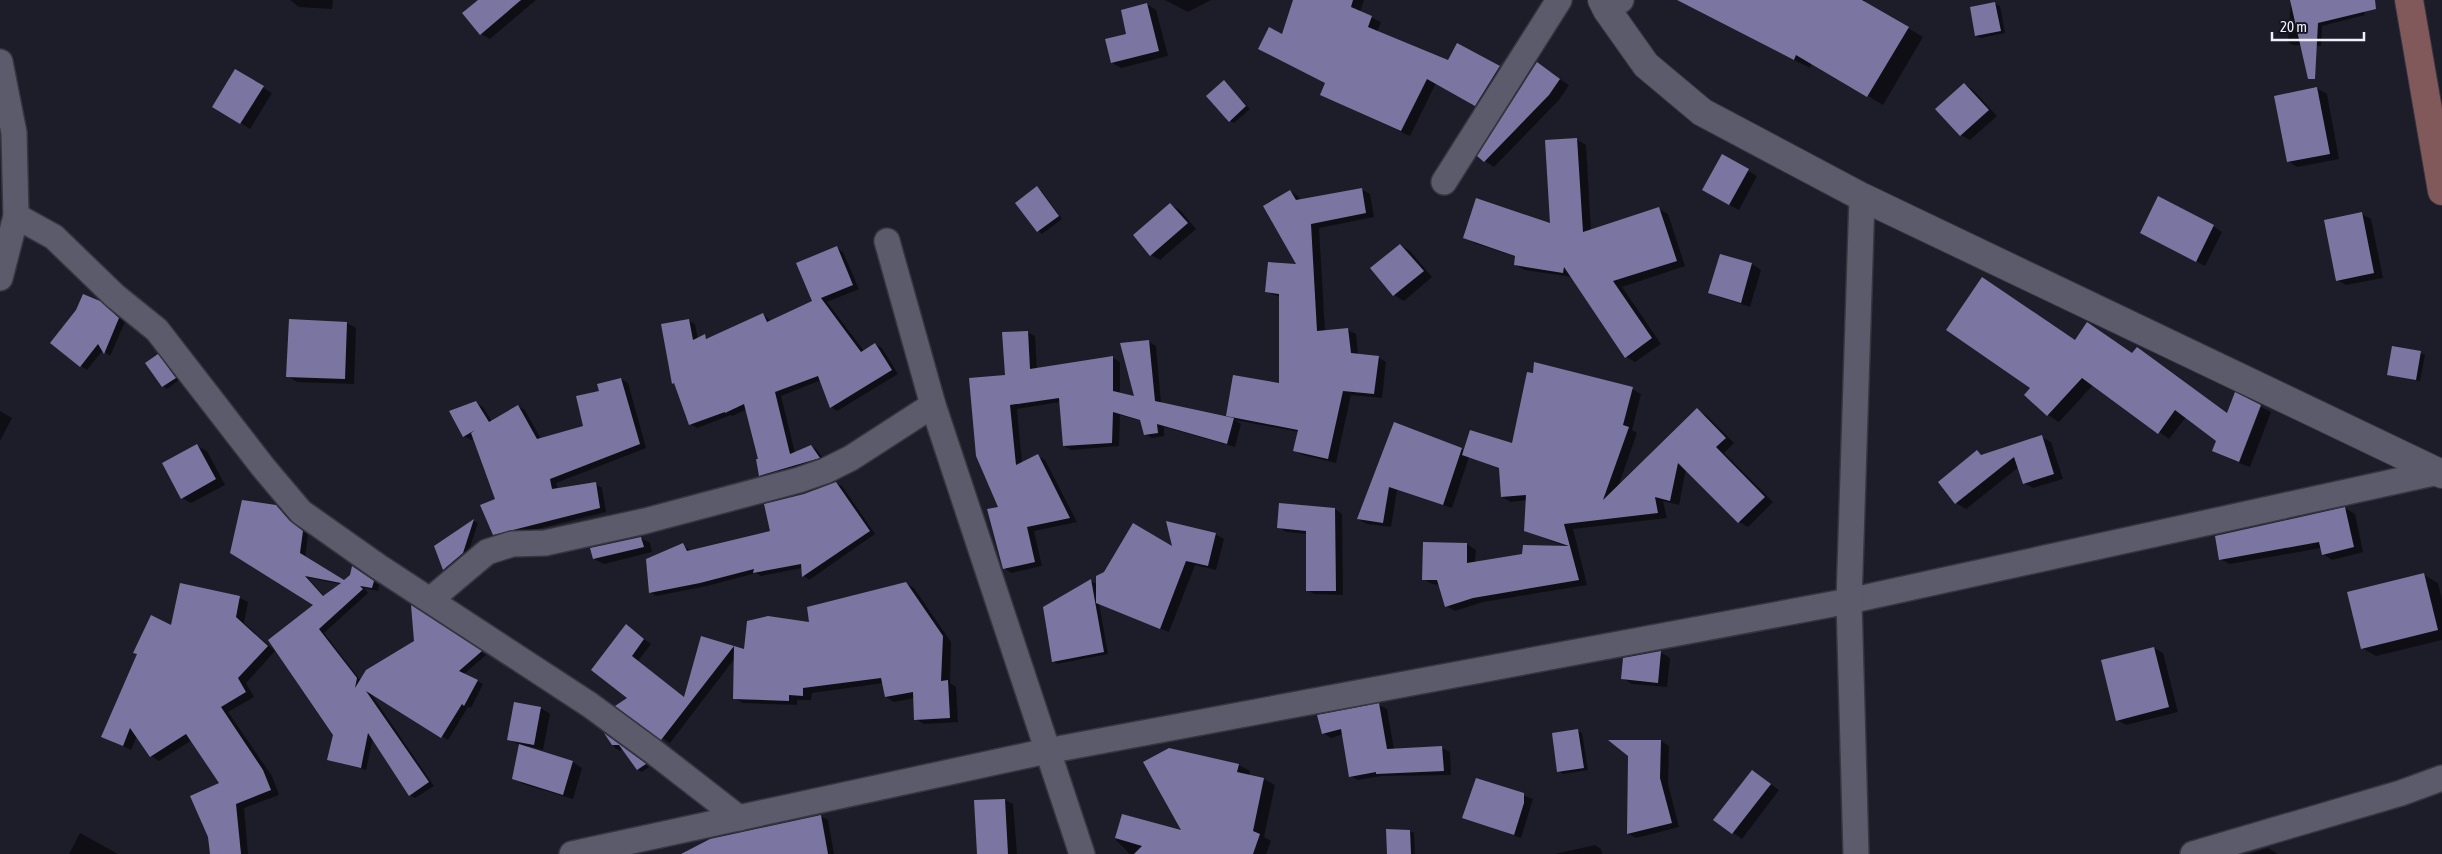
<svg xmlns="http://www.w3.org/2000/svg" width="2442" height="854" viewBox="0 0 2442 854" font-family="'Asap Condensed',sans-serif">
	<rect width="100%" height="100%" fill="#1d1c29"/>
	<g fill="#0007" fill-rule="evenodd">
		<path d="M290,0H333L332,9L299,7Z"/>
		<path d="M480,0H536L490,39L481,34Z"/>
		<path d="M1165,0H1211L1188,12Z"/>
		<path d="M1295,0H1364L1360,12L1381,22L1377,32L1448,62L1458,45L1500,68L1507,58L1515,63L1485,110L1436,83L1410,136L1321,95L1327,83Z"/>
		<path d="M1677,0H1865L1864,2L1923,37L1883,105L1812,63L1810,68Z"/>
		<path d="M2291,0H2361L2365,15L2322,26L2321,46L2293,45L2288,42Z"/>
		<path d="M1147,4L1156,10L1168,56L1121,68L1112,63Z"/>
		<path d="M1995,4L2000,6L2005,33L1981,38L1976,36Z"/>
		<path d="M1546,70L1569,85L1559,100L1494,167L1485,161L1479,156Z"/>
		<path d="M236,71L272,93L250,129L214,106Z"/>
		<path d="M1224,82L1250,109L1234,123L1230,121Z"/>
		<path d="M1964,84L1973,90L1997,116L1970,140L1961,135Z"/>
		<path d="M2317,88L2327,94L2339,159L2297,167L2288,161Z"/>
		<path d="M1576,139L1586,145L1591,231L1659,209L1668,214L1685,266L1622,287L1661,344L1635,362L1626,357L1572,277L1525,270L1515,265L1516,257L1474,243L1464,237L1552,225Z"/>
		<path d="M1722,156L1757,176L1739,210L1703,190Z"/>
		<path d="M1037,188L1041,190L1062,219L1042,234L1038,231Z"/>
		<path d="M1361,189L1370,194L1374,217L1319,228L1325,331L1348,330L1356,334L1358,355L1378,357L1386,362L1382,398L1351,395L1336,463L1303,455L1295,451L1299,432L1235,420L1241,424L1235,447L1164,427V436L1152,438L1145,434L1142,421L1120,415L1119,446L1071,450L1064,446L1060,402L1017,409L1022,463L1038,456L1045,460L1077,522L1034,531L1042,566L1011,573L1004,568L1000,508L1007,376L1027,332L1035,336L1037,370L1113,358L1120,362V394L1136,398L1149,342L1156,346L1161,403L1234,420L1227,415L1280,384V297L1267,292L1298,266L1290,191L1298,196L1301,201Z"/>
		<path d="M1171,205L1180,210L1196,229L1160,260L1151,255Z"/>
		<path d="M2362,214L2371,219L2383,278L2346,285L2337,280Z"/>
		<path d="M2213,226L2222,232L2205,266L2151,238Z"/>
		<path d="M1401,245L1410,251L1432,277L1404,301L1394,295L1372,269Z"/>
		<path d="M837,248L843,252L859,289L827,302L864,351L875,344L882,348L898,374L837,411L831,407L821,380L781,396L795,453L811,446L817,450L825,461L767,479L760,475L759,460L747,409L733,416L731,415L697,428L690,424L676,385L673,383L688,320L695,324L698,339L704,336L709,339L763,314L771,321L814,302Z"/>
		<path d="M1721,255L1752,264L1761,270L1750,307L1719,297L1709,292Z"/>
		<path d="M1983,278L2076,341L2098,330L2133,354L2137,348L2228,414L2259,405L2237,462L2213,451L2217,441L2186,417L2169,439L2093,385L2059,422L2048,415L2025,395L2032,387Z"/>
		<path d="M99,302L125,322L110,356L103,350L87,370L81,366Z"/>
		<path d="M347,323L356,328L354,384L297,382L288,376Z"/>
		<path d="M2420,353L2425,355L2420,381L2388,374Z"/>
		<path d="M158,356L179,380L167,389L163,386Z"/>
		<path d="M621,379L628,383L646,448L556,483L558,489L596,484L602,488L606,512L501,538L494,534L496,499L474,438L471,440L464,436L476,403L483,407L492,422L518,406L525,410L541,439L585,427L600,392Z"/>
		<path d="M1632,389L1641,394L1632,430L1637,433L1618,487L1697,410L1706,415L1734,443L1724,453L1773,502L1748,527L1739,522L1686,469L1679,505L1663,501L1667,518L1573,529L1587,585L1483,602L1455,611L1446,606L1440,585L1432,584L1423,579L1467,544L1476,550L1475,562L1567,547L1525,531L1527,500L1511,502L1502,497L1500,469L1469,457L1452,508L1397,490L1391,527L1367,524L1358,519L1395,424L1465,451L1512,445Z"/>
		<path d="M2261,407L2271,412L2250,467L2239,463Z"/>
		<path d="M0,411L12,418L0,441Z"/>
		<path d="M2042,437L2051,442L2063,479L2033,488L2024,483L2019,467L1966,509L1956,503L1940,483L1977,452L1984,456Z"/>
		<path d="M197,446L207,451L225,485L191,503L182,498Z"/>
		<path d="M836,483L842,486L875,534L809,580L804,576L802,568L761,576L756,573L707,586L656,596L650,592L683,545L691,551L771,532L804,495Z"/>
		<path d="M276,506L308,535L305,558L345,581L357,571L379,585L378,591L364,588L368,593L324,633L361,681L415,642L417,610L486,655L464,674L483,684L471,708L468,707L448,740L369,691L434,786L415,798L409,795L373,738L366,770L329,760L334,734L315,605ZM308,578L341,584L325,597Z"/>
		<path d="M2345,508L2355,514L2363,552L2332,560L2323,554L2321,548L2230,564L2220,559Z"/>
		<path d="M1335,509L1342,514L1343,595L1314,594L1307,590L1308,534L1286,532L1278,527Z"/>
		<path d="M474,521L478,523L467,556L448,572L444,570L435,546Z"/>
		<path d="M1215,534L1224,539L1216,570L1195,565L1169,632L1099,603L1108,654L1057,664L1053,661L1091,581L1097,584L1174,549Z"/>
		<path d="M641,538L650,543L652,552L604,564L594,559Z"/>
		<path d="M2424,575L2438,583L2442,600V640L2376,656L2362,648Z"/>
		<path d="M905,583L914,588L951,642L950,683L956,687L958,722L924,724L916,719L914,698L894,702L886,697L883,683L812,693L811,700H797V705L743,703L734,698L735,658L670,743L662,738L629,698L626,626L651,644L638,661L685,698L702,638L745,651Z"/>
		<path d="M240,598L248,602L244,623L275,651L246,683L254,697L228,712L272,776L279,795L244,808L248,854H211L221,784L192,740L159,761L151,756L137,736L131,750L102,736L172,627Z"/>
		<path d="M2154,648L2163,653L2178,712L2126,725L2117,720Z"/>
		<path d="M1660,652L1670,658L1667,687L1632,684L1622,678Z"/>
		<path d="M1379,705L1387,709L1394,750L1442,748L1450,752L1451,775L1381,776L1358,780L1350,776L1343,734L1331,738L1323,733Z"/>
		<path d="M541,708L550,714L543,750L528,746V748L573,762L582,768L573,799L523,784L514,778L520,745L508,739Z"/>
		<path d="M1578,731L1582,733L1588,770L1563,774L1558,771Z"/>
		<path d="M608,737L649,767L642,772L637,769L623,748L620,751L615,748Z"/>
		<path d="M1661,741L1669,746L1668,784L1679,827L1636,838L1628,834Z"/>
		<path d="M1169,749L1239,765L1250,771L1249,776L1264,779L1275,785L1264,837L1271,841L1266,854H1130L1116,840L1123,816L1184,832Z"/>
		<path d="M1753,771L1779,790L1742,839L1715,820Z"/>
		<path d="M1476,779L1533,799L1521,838L1464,817Z"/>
		<path d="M1005,800L1013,804L1017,854H978L975,801Z"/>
		<path d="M821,816L828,820L834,854H711Z"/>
		<path d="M1409,831L1414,833L1415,854H1388Z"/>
		<path d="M80,833L118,854H69Z"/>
		<path d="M1595,845L1601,849L1602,854H1555Z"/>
		<path d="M2268,848L2278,854H2249Z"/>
	</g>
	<g fill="#7a76a1" fill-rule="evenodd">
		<path d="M478,0H521L480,35L462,13Z"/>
		<path d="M1293,0H1353L1351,7L1372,16L1368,27L1448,60L1457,43L1500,66L1506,56L1475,106L1427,79L1401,131L1320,95L1325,83L1258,49L1269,27L1282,34Z"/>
		<path d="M1677,0H1862L1909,27L1867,97L1796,55L1794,60Z"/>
		<path d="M2290,0H2375L2376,9L2318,23L2315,79H2308Z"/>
		<path d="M1995,2L2001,31L1975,36L1970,7Z"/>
		<path d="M1147,3L1159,51L1111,63L1105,39L1126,34L1121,10Z"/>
		<path d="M1537,62L1560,79L1549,95L1484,162L1477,156Z"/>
		<path d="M235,69L264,86L240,124L212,107Z"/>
		<path d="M1224,80L1246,106L1229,122L1206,96Z"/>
		<path d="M1964,83L1989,110L1960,136L1935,109Z"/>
		<path d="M2317,87L2330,154L2287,162L2274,96Z"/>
		<path d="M1577,138L1583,232L1659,207L1677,261L1613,281L1652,338L1625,358L1564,267L1563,273L1514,265L1515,256L1463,238L1476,198L1550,223L1545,140Z"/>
		<path d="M1722,154L1749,169L1729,205L1702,190Z"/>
		<path d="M1037,186L1059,216L1037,232L1015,203Z"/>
		<path d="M1362,188L1366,213L1311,224L1317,331L1348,328L1351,353L1379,356L1374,394L1343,391L1328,459L1293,451L1298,430L1226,416L1233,375L1279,383V294L1265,292L1268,262L1296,264L1263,206L1290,190L1296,200Z"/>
		<path d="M2158,196L2214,225L2196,262L2140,233Z"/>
		<path d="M1170,203L1188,223L1150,256L1133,235Z"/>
		<path d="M2362,212L2374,273L2336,281L2324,220Z"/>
		<path d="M1400,244L1424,271L1393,296L1370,268Z"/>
		<path d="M837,246L853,285L821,298L861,352L875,343L892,370L830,408L818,376L775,392L790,454L811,445L820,458L759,476L756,459H758L744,404L725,413V412L689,425L674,383L672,384L661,324L689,319L693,340L705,334L706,339L763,313L767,322L812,301L796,263Z"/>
		<path d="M1720,254L1752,263L1741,303L1708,293Z"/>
		<path d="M1982,277L2075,340L2087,322L2132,353L2137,347L2227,413L2235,392L2261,405L2239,462L2212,451L2216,441L2175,410L2158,434L2082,378L2047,416L2024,395L2030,388L1946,330Z"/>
		<path d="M83,294L100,301L119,318L104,354L98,344L80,367L50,343L76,310Z"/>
		<path d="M289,319L347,322L345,379L286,377Z"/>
		<path d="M1028,331L1030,369L1113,356V391L1134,396L1120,343L1149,340L1155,401L1234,418L1227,444L1157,424L1158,433L1144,435L1140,420L1113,412L1112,443L1063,446L1059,398L1010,405L1016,465L1038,454L1070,518L1027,527L1035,562L1003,569L987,509L998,507L976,456L969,378L1005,375L1002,332Z"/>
		<path d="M2392,346L2421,351L2416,380L2387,375Z"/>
		<path d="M158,354L176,378L162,387L145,363Z"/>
		<path d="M1534,362L1633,387L1623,425L1629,427L1603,500L1697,408L1726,438L1716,447L1765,497L1738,523L1678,463L1670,501L1655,497L1658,513L1564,524L1579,580L1473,598L1445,607L1437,580H1422L1423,542L1467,543V563L1522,554L1523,545L1569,546L1524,531L1526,495L1501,497L1499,468L1462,455L1470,430L1512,443L1527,372L1533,373Z"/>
		<path d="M621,378L640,444L550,479L552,489L596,482L600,508L493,535L480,505L495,499L471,433L475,430L463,437L449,411L476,401L489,422L518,405L537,439L583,426L576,396L599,391L597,384Z"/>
		<path d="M1394,422L1462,448L1443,505L1389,487L1383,523L1357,519Z"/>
		<path d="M2042,435L2054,474L2023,484L2014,457L1955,504L1938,482L1977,450L1981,455Z"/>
		<path d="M197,444L216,479L181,499L162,463Z"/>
		<path d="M836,482L870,531L802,577L801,564L753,573L754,569L700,583L649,593L646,559L683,543L687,551L770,531L764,504L804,494Z"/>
		<path d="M242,500L276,505L290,521L303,531L300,553L344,580L350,575L352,566L374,581L372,588L360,586L363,589L319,629L357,678L355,688L366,670L414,641L411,605L482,651L459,671L478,680L464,706L462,704L441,738L366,691L429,782L409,796L368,733L361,768L327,760L333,735L268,640L313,605L230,553ZM305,576L341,583L323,596Z"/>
		<path d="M1279,503L1335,508L1336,591H1306V531L1277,528Z"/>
		<path d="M2345,507L2354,547L2322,555L2319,542L2219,560L2215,536Z"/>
		<path d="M474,519L463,553L443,570L434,546Z"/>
		<path d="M1166,521L1216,533L1208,566L1186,561L1160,629L1096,603V576L1104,572L1133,523L1172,546Z"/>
		<path d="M641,537L644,547L593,559L590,548Z"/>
		<path d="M2424,573L2438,630L2361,649L2347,592Z"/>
		<path d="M1091,579L1104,652L1052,662L1043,607Z"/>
		<path d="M906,582L943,636L941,681L948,680L950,718L914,720L913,692L885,697L881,678L803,688V696L789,695V701L733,699L734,646L744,649L747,621L768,616L809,622L807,607Z"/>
		<path d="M180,583L240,596L236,617L268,646L238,678L246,692L221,707L263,770L271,790L236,804L241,854H210L208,837L190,796L219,783L186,734L150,757L130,728L123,746L101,737L137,654L133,653L151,615L171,625Z"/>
		<path d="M626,624L644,639L632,656L684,697L701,636L734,646L661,740L615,706L627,698L591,670Z"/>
		<path d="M2154,647L2169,707L2116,721L2101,660Z"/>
		<path d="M1661,651L1658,683L1621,679L1623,658Z"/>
		<path d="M514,702L541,707L534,745L507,740Z"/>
		<path d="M1379,703L1387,749L1442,746L1444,771L1376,774V772L1349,777L1341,729L1322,734L1317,715Z"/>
		<path d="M1578,729L1584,768L1557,772L1552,733Z"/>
		<path d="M604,733L645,763L646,764L637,770L619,745H612Z"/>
		<path d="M1608,740H1661L1660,778L1672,823L1627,834L1628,756Z"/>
		<path d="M519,744L573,761L563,795L512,779Z"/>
		<path d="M1169,748L1239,764L1237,772L1264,778L1253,831L1260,834L1253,854H1134L1142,846L1115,838L1122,814L1181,830L1143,762Z"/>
		<path d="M1752,770L1771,784L1732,834L1713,820Z"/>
		<path d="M1476,778L1524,793V803L1514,835L1462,818Z"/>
		<path d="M1005,799L1008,854H977L974,800Z"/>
		<path d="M821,815L828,854H681L710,839Z"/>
		<path d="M1386,829L1410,830L1411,854H1387Z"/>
	</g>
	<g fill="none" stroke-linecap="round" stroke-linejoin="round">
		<g stroke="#373540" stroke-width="28">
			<g id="minor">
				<path d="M1607,10L1621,0"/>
				<path d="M0,62L14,133L16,216L0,278"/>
				<path d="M1444,182L1559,0"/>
				<path d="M16,216L54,237L115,296L157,330L263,467L301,512L379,567L590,705L654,752L739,818"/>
				<path d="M887,241L933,405L1082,854"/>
				<path d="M430,600L487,552L512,544L545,543L645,521L799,480L825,471L851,458L933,405"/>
				<path d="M572,854L1047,751L1849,601L2438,472"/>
				<path d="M1856,854L1849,601L1862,197"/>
				<path d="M2193,854L2401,793L2442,778"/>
			</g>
		</g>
		<g stroke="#373540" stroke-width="30">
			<path id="tertiary" d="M1602,0L1607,10L1646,65L1702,112L1862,197L2442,474"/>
		</g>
		<g stroke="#373540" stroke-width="30">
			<path id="secondary" d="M2409,0L2442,191"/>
		</g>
		<use href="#minor" stroke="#5c5b6b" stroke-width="25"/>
		<use href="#tertiary" stroke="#5c5b6b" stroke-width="28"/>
		<use href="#secondary" stroke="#81595a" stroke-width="28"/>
	</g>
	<path d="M2272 32v8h92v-8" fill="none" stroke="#f1f0fa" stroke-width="2.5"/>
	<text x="2280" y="32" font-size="15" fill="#f1f0fa" stroke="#14131f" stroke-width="4" paint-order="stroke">20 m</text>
</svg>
